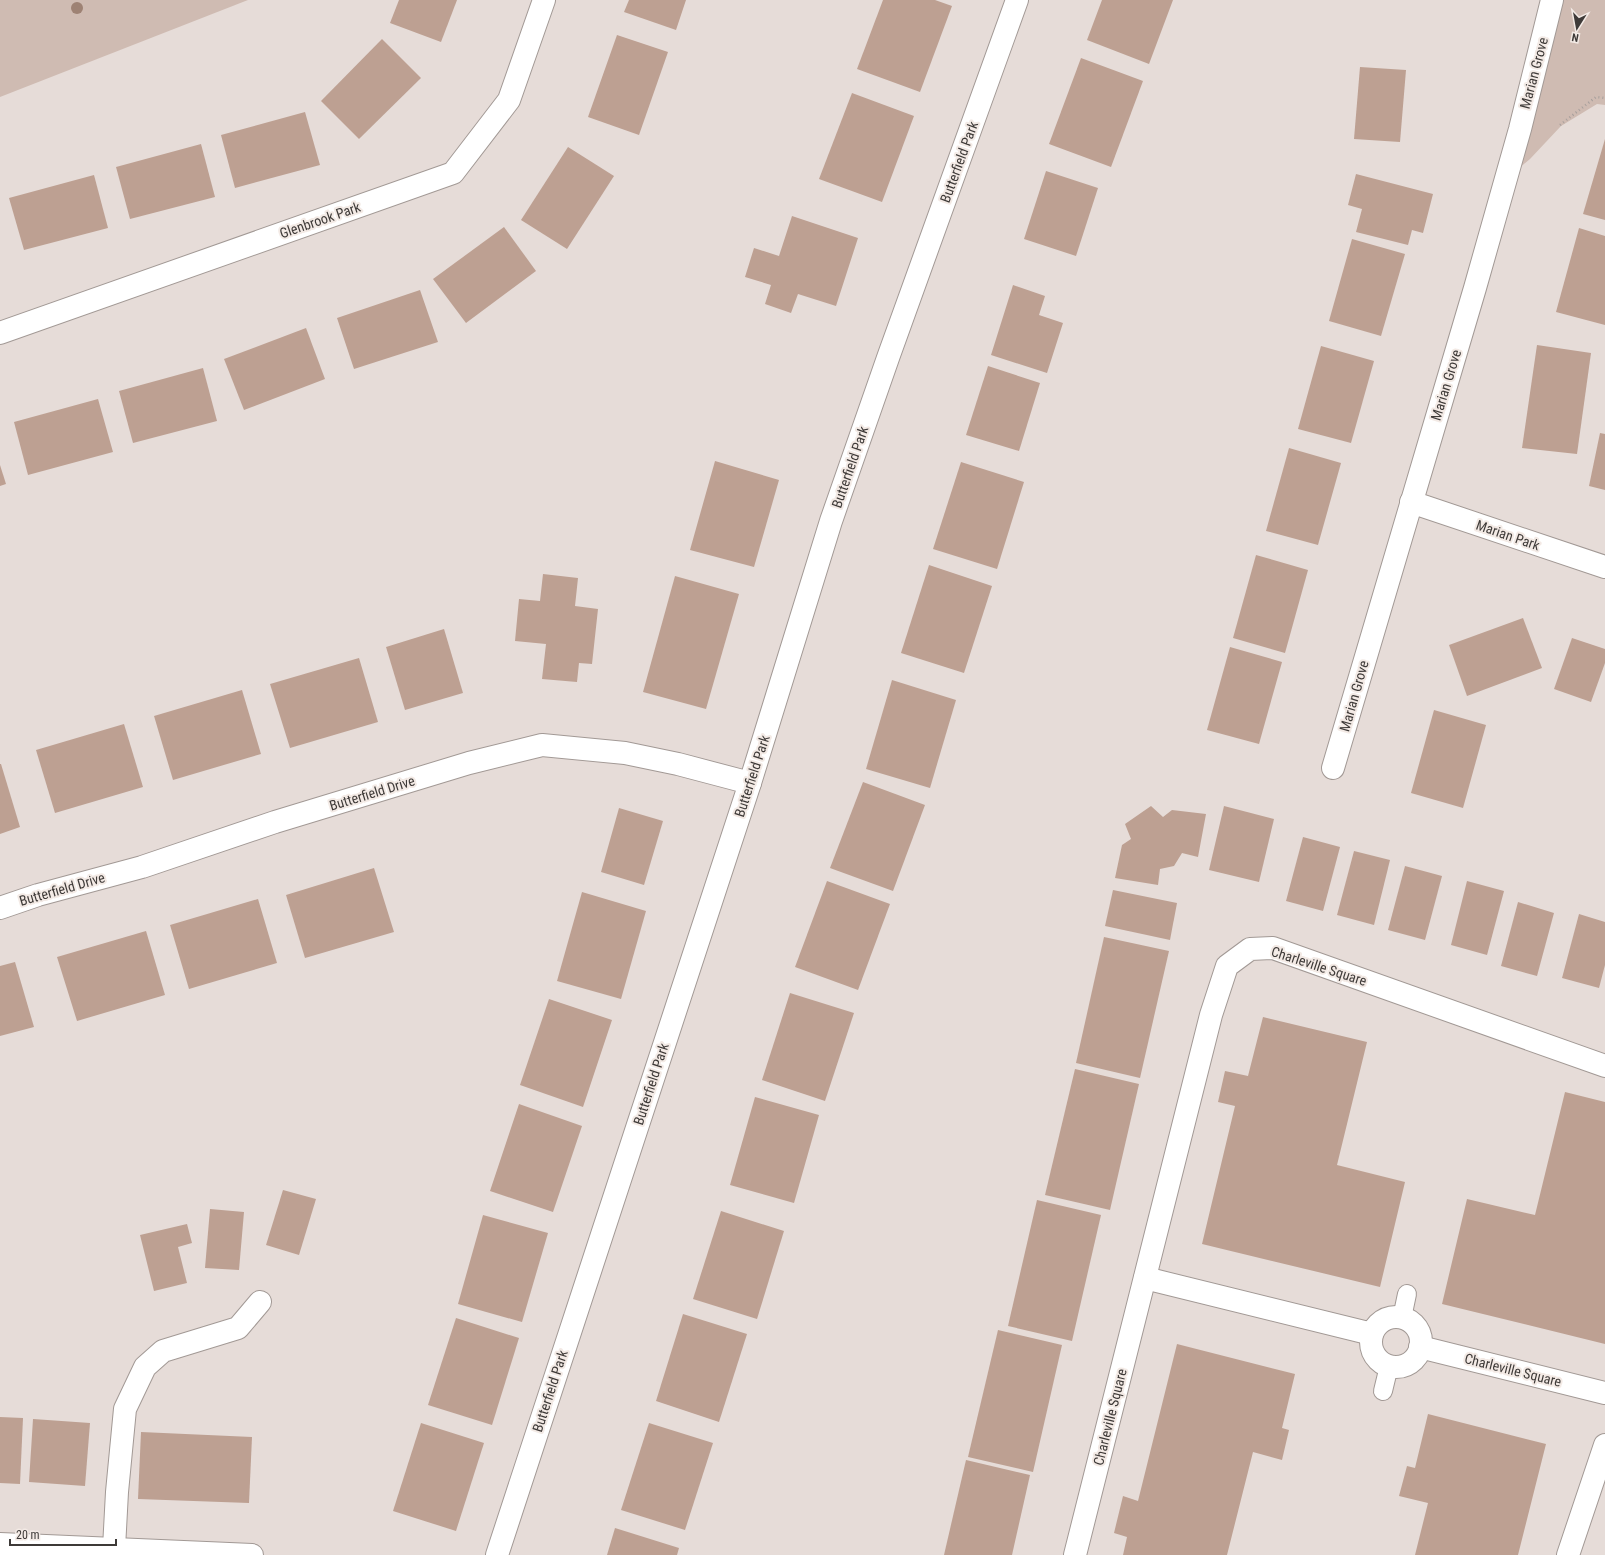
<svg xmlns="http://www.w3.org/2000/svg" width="1605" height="1555" viewBox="0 0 1605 1555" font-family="'Roboto Condensed',sans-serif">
	<rect width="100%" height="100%" fill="#e6dcd8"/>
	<g fill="#cfbbb2">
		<path d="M0,0H248L0,97Z"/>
		<path d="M1555,0H1605V105L1597,104L1561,126L1530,159L1506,179Z"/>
	</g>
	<g fill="#bda092">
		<path d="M399,0H457L441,42L390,23Z"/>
		<path d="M629,0H686L676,30L624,12Z"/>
		<path d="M883,0H935L952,6L920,92L857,69Z"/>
		<path d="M1102,0H1173L1149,64L1087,40Z"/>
		<path d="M617,35L668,52L639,135L588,117Z"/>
		<path d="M382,39L421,78L359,139L321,101Z"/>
		<path d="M1081,58L1143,81L1111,167L1049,144Z"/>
		<path d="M1360,67L1406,70L1400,142L1354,139Z"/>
		<path d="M852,93L914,116L882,202L819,179Z"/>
		<path d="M305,112L320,165L235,188L221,135Z"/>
		<path d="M1605,139V220L1583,214Z"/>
		<path d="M201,144L215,197L130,219L116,167Z"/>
		<path d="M568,147L614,176L567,249L521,220Z"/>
		<path d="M1046,171L1098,188L1076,256L1024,239Z"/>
		<path d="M1356,174L1433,194L1423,233L1412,230L1408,245L1356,232L1362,209L1348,205Z"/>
		<path d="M94,175L108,228L24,250L9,198Z"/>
		<path d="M792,216L858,238L836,306L798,294L791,313L765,304L771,285L745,277L754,248L779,256Z"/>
		<path d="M504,227L536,271L466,323L433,279Z"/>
		<path d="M1579,228L1605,236V325L1556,312Z"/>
		<path d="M1352,239L1405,254L1381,336L1329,321Z"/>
		<path d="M1013,285L1045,296L1039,315L1063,323L1047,373L991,355Z"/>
		<path d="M420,290L438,342L354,369L337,318Z"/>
		<path d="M306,328L325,379L244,410L224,359Z"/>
		<path d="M1537,345L1591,353L1577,454L1522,448Z"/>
		<path d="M1321,346L1374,361L1351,443L1298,429Z"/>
		<path d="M988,366L1040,383L1019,451L966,435Z"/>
		<path d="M203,368L217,421L133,443L119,391Z"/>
		<path d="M98,399L113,452L28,475L14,422Z"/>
		<path d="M1600,433L1605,434V490L1589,486Z"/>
		<path d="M1289,448L1341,463L1318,545L1266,531Z"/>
		<path d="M715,461L779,480L754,567L690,550Z"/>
		<path d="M961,462L1024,482L997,569L933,549Z"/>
		<path d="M0,465L6,484L0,486Z"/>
		<path d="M1256,555L1308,570L1285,653L1233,638Z"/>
		<path d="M929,565L992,586L964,673L901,653Z"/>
		<path d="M543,574L578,578L575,606L598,609L592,664L579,663L577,682L542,679L546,644L515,641L519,599L540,601Z"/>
		<path d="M675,576L739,594L706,709L643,692Z"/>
		<path d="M1523,618L1542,668L1467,696L1449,645Z"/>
		<path d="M444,629L463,693L405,710L386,647Z"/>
		<path d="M1572,638L1605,649V663L1591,702L1554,689Z"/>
		<path d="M1230,647L1282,662L1259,744L1207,730Z"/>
		<path d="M359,658L378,722L290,748L270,684Z"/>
		<path d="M892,680L956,700L930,788L866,769Z"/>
		<path d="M242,690L261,754L173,780L154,716Z"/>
		<path d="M1434,710L1486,725L1463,808L1411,793Z"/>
		<path d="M124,724L143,787L55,813L36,750Z"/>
		<path d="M0,764H1L20,827L0,834Z"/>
		<path d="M863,782L925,805L893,891L830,868Z"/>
		<path d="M1151,806L1163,817L1172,810L1206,814L1198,857L1182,853L1174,866L1160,869L1158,885L1115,878L1122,845L1131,839L1125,824Z"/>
		<path d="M1224,806L1274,819L1259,882L1209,870Z"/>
		<path d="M619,808L663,821L644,885L601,872Z"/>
		<path d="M1303,837L1340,847L1323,911L1286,901Z"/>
		<path d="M1354,851L1390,860L1374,925L1337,915Z"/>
		<path d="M1405,866L1442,876L1425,940L1388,930Z"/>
		<path d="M374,868L394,932L305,958L286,895Z"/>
		<path d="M827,881L890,904L858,990L795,967Z"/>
		<path d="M1467,881L1504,891L1487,955L1451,945Z"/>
		<path d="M1113,890L1177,903L1170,940L1105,926Z"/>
		<path d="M582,892L646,911L621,999L557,981Z"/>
		<path d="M258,899L277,963L189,989L170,925Z"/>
		<path d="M1518,902L1554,913L1537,976L1501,966Z"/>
		<path d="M1579,914L1605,922V965L1599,988L1562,978Z"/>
		<path d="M146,931L165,995L77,1021L57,957Z"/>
		<path d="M1104,937L1169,951L1140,1078L1076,1063Z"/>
		<path d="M15,962L34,1027L0,1036V966Z"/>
		<path d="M790,993L854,1013L825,1101L762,1080Z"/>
		<path d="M549,999L612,1020L583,1107L520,1085Z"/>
		<path d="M1263,1017L1367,1042L1337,1165L1405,1182L1380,1287L1202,1244L1235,1106L1218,1102L1225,1071L1248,1076Z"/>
		<path d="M1075,1069L1139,1084L1110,1210L1045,1195Z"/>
		<path d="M1565,1092L1605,1102V1344L1442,1304L1467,1199L1535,1215Z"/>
		<path d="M755,1097L819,1115L794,1203L730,1185Z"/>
		<path d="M519,1104L582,1126L553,1212L490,1191Z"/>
		<path d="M283,1190L316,1199L299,1255L266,1245Z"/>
		<path d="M1037,1200L1101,1215L1072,1341L1008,1326Z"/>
		<path d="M210,1209L244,1212L239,1270L205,1268Z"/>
		<path d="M721,1211L784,1231L757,1319L693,1299Z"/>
		<path d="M483,1215L548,1233L522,1322L458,1304Z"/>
		<path d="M187,1224L192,1243L178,1247L187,1283L154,1291L140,1235Z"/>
		<path d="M683,1314L747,1334L719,1422L656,1401Z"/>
		<path d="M456,1318L519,1338L492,1425L428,1405Z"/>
		<path d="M998,1330L1062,1345L1033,1472L968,1457Z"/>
		<path d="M1177,1344L1295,1374L1282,1428L1289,1430L1282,1460L1253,1452L1227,1555H1123L1127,1537L1114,1533L1123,1496L1138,1501Z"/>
		<path d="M1428,1414L1546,1444L1518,1555H1415L1428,1503L1399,1496L1407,1466L1415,1468Z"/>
		<path d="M0,1417L23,1418L20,1484L0,1483Z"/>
		<path d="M33,1419L90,1423L85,1486L29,1482Z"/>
		<path d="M421,1423L484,1443L456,1531L393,1511Z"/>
		<path d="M649,1423L713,1443L685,1530L621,1510Z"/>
		<path d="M141,1432L252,1437L249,1503L138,1499Z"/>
		<path d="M966,1460L1030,1475L1012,1555H944Z"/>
		<path d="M615,1528L679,1548L677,1555H607Z"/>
	</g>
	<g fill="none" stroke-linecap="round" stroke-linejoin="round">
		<g stroke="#a29995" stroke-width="20">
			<g id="lane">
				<path d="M1402,1318L1407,1294"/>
				<path d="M1383,1391L1389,1366"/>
			</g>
		</g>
		<g stroke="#a29995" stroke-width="24">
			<g id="street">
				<path d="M0,333L453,173L509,100L544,0"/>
				<path d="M1411,502L1605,567"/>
				<path d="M1333,768L1475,288L1520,129L1552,0"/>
				<path d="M0,908L38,895L142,867L275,822L469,763L542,745L625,753L678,764L750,783"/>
				<path d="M1145,1278L1372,1334"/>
				<circle cx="1396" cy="1342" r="25"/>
				<path d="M1420,1347L1605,1393"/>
				<path d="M0,1544L252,1555"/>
				<path d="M114,1548L117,1492L125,1409L145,1367L163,1351L238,1328L260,1302"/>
				<path d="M497,1555L750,783L831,521L889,355L1017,0"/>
				<path d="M1075,1555L1211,1015L1227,966L1250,949L1273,948L1605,1066"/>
				<path d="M1568,1555L1605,1445"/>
			</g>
		</g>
		<path stroke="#a79f9c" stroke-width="2.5" stroke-dasharray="1 3" stroke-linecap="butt" d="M1560,125L1596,97L1605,98"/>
		<use href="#lane" stroke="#fff" stroke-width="18"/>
		<use href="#street" stroke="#fff" stroke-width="22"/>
	</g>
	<circle fill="#9e8274" cx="77" cy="8" r="6"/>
	<g text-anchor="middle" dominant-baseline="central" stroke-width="4" stroke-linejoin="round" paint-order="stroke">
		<g font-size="14" fill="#3e3a38" stroke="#f3eae5">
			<text transform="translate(1534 73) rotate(-75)">Marian Grove</text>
			<text transform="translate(959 162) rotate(-70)">Butterfield Park</text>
			<text transform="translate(320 220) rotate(-19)">Glenbrook Park</text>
			<text transform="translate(1446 385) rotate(-73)">Marian Grove</text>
			<text transform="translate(850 467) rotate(-71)">Butterfield Park</text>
			<text transform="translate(1508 535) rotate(19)">Marian Park</text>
			<text transform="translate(1354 696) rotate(-74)">Marian Grove</text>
			<text transform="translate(752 776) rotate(-72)">Butterfield Park</text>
			<text transform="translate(372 793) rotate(-17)">Butterfield Drive</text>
			<text transform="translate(62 889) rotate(-16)">Butterfield Drive</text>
			<text transform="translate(1319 966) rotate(18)">Charleville Square</text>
			<text transform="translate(651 1084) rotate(-72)">Butterfield Park</text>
			<text transform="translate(1513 1370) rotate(14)">Charleville Square</text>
			<text transform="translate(550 1391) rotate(-72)">Butterfield Park</text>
			<text transform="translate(1110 1417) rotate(-76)">Charleville Square</text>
		</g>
	</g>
	<g transform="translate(1577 28) rotate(191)" stroke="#f3eae5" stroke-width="3" paint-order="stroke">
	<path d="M0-3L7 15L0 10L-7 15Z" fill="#3e3a38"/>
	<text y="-6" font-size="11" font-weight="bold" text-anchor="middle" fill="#3e3a38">N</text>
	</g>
	<path d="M10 1539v6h106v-6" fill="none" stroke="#3e3a38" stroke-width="2"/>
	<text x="16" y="1539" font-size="12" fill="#3e3a38" stroke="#f3eae5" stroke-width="3" paint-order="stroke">20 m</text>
</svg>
